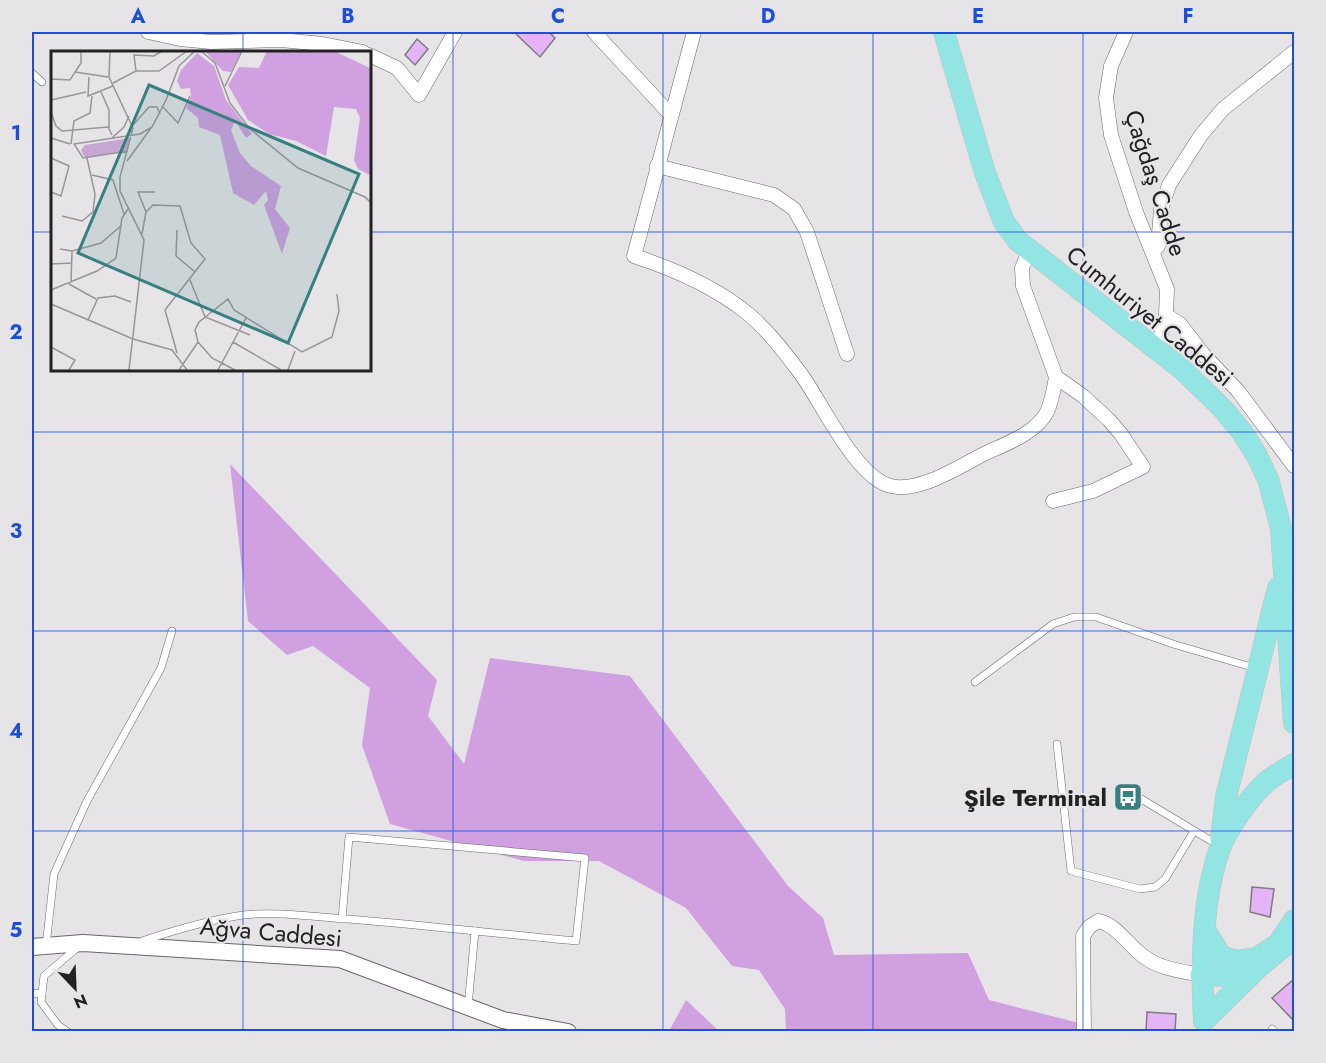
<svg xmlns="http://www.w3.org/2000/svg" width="1326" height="1063" viewBox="0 0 1326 1063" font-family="Jost,sans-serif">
	<rect width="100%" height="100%" fill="#e6e4e7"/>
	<g fill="#d0a0e0">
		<path d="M230,464L437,680L428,716L464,764L490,658L630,676L788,886L823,918L834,955L968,953L989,1000L1079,1023V1031H786L785,1009L759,970L732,966L686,908L599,861H524L390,824L362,745L370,688L313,646L287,655L248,621Z"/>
		<path d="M686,1000L719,1031H669Z"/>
	</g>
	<g fill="#e5b4f6" stroke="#7e7c7f" stroke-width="1.5">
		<path d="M514,32H549L555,38L540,57Z"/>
		<path d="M417,39L428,49L415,65L405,55Z"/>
		<path d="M1252,887L1274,889L1270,917L1250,912Z"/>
		<path d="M1294,979V1021L1272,998Z"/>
		<path d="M1147,1012L1176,1014L1175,1032H1146Z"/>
	</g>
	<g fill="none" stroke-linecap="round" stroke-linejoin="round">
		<g stroke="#69676a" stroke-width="8">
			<g id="service">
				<path d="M32,73L42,82"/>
				<path d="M975,682L1053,624L1074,617H1096L1173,644L1255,668"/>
				<path d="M1057,744L1071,871L1140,889L1155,887L1165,879L1194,831"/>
				<path d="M1133,794L1218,845"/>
				<path d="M142,941C175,930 208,920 243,915C278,911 314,917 348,919C424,925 500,934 576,941L585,858L349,837L342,919"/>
				<path d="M46,946L54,874L87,801L161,668L172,631"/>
				<path d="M32,993L42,994"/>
				<path d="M468,1007L475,931"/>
				<path d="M1272,1029L1275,1032"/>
				<path d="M68,1032L58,1025L41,1002L44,976L78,947"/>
			</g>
		</g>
		<g stroke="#69676a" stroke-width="15">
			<g id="minor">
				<path d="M148,32L180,39L211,42L281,40L323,44L363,52"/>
				<path d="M594,32L670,114"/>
				<path d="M694,32L634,256C674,269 714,286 747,313C768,330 785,353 801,374C822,403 856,478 891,486C919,493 958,467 984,454C1005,444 1035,434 1047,412C1052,401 1054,388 1056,377"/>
				<path d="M1126,32L1111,66L1106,98L1111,135L1136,212L1167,289L1166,315L1157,350"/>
				<path d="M369,55L397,68L419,95L455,32"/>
				<path d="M657,166L774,195L794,209L807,232L847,354"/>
				<path d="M1029,251L1022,268L1023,286L1056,377L1083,396L1109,420L1121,434L1143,467L1093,491L1053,501"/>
				<path d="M1153,252L1158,246L1161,209L1169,185L1201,135L1223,109L1294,52"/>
				<path d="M1166,315L1180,324L1204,355L1238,391L1294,466"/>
				<path d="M1084,1032L1083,936L1089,927L1098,921C1116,924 1128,945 1143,956C1160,969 1181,971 1201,975"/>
			</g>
		</g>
		<g stroke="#69676a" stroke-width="18">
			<path id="tertiary" d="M32,947L83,943L340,959L503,1020L568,1032"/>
		</g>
		<g stroke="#c1c1c1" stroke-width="22">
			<g id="primary">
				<path d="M944,32L985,173L1004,222L1018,241L1182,369L1224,410L1242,432L1256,454L1268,479L1281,528L1294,723"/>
				<path d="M1221,839L1226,797L1278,588"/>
				<path d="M1205,930L1221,956L1237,961L1257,958L1278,944L1294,920"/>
				<path d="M1201,975L1232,976L1256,967"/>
				<path d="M1204,1021C1201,968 1202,899 1220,848C1226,831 1250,797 1264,784C1272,776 1285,770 1294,764"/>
				<path d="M1204,1021L1260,966L1294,938"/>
			</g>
		</g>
		<use href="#service" stroke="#fff" stroke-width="7"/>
		<use href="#minor" stroke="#fff" stroke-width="14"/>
		<use href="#tertiary" stroke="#fff" stroke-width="16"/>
		<use href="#primary" stroke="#93e5e4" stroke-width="21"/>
	</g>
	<path fill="none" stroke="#1d4ed8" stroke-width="1.5" stroke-opacity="0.55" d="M243,32V52M453,32V1032M663,32V1032M873,32V1032M1083,32V1032M32,232H52M369,232H1294M243,369V1032M32,432H1294M32,631H1294M32,831H1294"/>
	<defs>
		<g id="bus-square" transform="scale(1.5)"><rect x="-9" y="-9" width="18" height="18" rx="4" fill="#38807f" stroke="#e6e4e7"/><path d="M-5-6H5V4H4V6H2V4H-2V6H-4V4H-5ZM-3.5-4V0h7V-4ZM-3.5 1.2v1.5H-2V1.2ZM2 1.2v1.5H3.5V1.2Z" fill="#fff"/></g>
	</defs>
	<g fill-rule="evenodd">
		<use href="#bus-square" x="1128" y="797"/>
	</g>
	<g text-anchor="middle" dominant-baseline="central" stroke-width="4.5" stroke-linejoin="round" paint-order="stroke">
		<g font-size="24" fill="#222123" stroke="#e6e4e7">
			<text transform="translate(1156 183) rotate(72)">Çağdaş Cadde</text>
			<text transform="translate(1150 316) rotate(39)">Cumhuriyet Caddesi</text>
			<text transform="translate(271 932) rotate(5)">Ağva Caddesi</text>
		</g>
		<g font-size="24" font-weight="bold" fill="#222123" stroke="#e6e4e7" text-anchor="end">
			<text x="1107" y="797">Şile Terminal</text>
		</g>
	</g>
	<g transform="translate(51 51)">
		<rect width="320" height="320" fill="#e6e4e7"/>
		<path d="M79,87L75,100L34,107L30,99L34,94Z" fill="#c7a6d3"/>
		<path d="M154,0H190L180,21L172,20ZM216,0H283L319,17V124L307,118L303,109L309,67L305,58L283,56L275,105L245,90L218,83L197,69L177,34L188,16L208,17ZM146,2L163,15L175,49L201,83L195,87L184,70L180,79L189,102L200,115L230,135L224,158L239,177L231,203L213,154L217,149L215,140L203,154L182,142L169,84L148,76L147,67L135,57L140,46L139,37L130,38L126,30L130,19Z" fill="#d0a0e0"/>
		<path fill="none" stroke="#989699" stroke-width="1.5" d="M59,0L58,26L82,77L69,126V140L93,189L78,319M150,0L164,12L179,52L199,78L247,117L314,146L320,152M85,20L83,4L103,5L111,0M24,21L57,26M38,26L37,45L62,35M0,28L19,29L30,12V0M62,32L85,20H108L136,0M174,35L191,0M50,41L58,59V77M0,49L35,41M115,49L128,15L144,0M112,56L127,72L139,45M0,61L5,75L11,80L57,76L61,84M82,74L98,56H106L109,63M0,87L19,93M61,87L73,76L78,65M20,93L23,70L39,62L41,45M77,100L32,107L23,93L89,83L101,76L115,49M0,107L18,115L10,145L0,141M76,110L100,77M41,124L62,129L73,163M95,161L102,154L129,155L140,192L154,208L114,259L126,302M11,165L31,170L42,161L44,143L36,107M126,179L125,205L144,221M91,183L95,161L87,141H104M9,198L21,200L50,192L71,174M0,213L21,212M139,229L154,266L199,284M20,231L21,200M18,233L45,248M0,239L46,220L65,207L71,167L77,158M0,253L82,288L121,299L136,319M37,269L47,247L64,245L80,251M147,291L161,307L184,319M182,291L230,319M0,296L24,309L18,319M128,319L147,291L144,279L148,271L177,248L183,259L251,301L281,286L288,260L286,243M167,319L195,267M237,319L244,300"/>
		<path fill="#38807f" fill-opacity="0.15" stroke="#38807f" stroke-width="3" d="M98,34L308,123L237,292L27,202Z"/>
		<rect width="320" height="320" fill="none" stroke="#222123" stroke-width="3"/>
	</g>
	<rect width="1326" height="1063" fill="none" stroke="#e6e4e7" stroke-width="66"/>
	<g transform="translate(75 988) rotate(157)" stroke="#e6e4e7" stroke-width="4.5" paint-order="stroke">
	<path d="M0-4.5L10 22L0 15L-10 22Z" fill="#222123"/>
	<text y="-9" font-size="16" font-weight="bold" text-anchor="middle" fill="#222123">N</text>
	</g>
	<rect x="33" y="33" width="1260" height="997" fill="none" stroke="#1d4ed8" stroke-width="2"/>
	<g font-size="20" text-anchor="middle" font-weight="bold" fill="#1d4ed8">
		<text x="138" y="23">A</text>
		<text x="348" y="23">B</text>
		<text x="558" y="23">C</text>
		<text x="768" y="23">D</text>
		<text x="978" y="23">E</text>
		<text x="1188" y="23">F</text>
		<text x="16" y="140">1</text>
		<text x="16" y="339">2</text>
		<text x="16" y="538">3</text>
		<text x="16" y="738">4</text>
		<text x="16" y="937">5</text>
	</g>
</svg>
